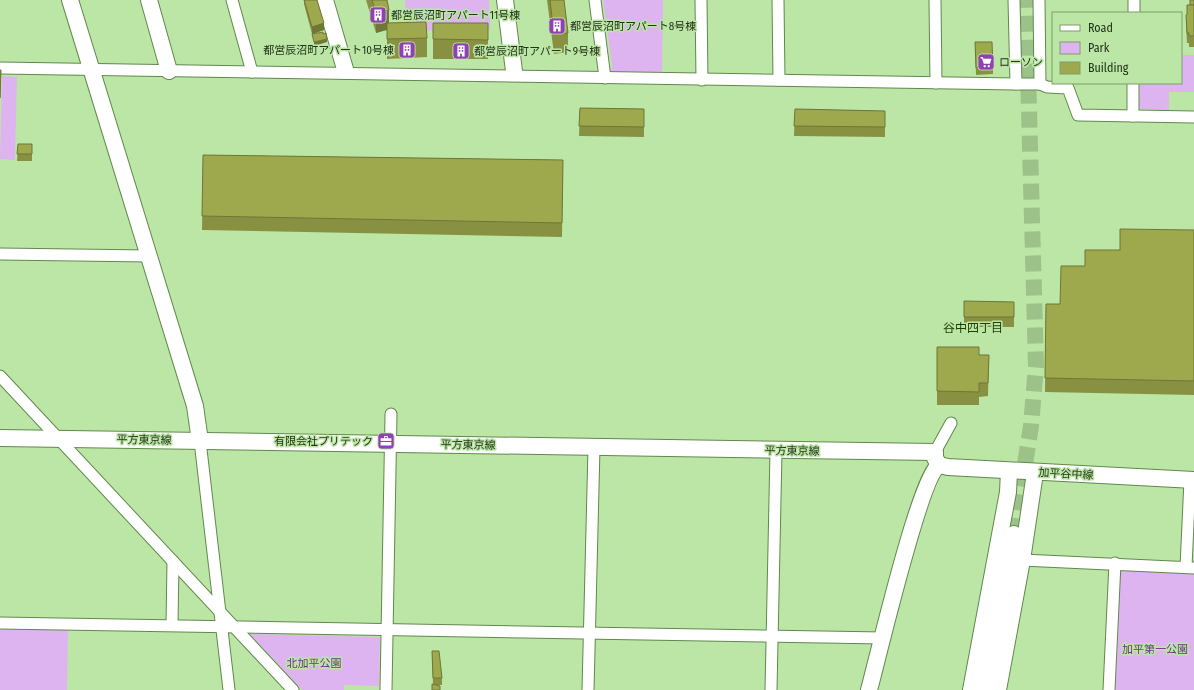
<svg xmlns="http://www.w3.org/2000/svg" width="1194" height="690" viewBox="0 0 1194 690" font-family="'Fira Sans Condensed','Noto Sans JP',sans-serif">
	<rect width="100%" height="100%" fill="#bce6a5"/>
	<g fill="#ddb4ef">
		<path d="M405,0H489L490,29L406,31Z"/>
		<path d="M603,0H663L662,73L611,72L612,65Z"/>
		<path d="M1181,55H1194V92H1169V110L1142,109L1139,107L1140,83H1181Z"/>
		<path d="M2,76L17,77L15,160L0,159Z"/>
		<path d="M1123,569L1194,572V690H1113L1120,572Z"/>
		<path d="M0,628L68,630L67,690H0Z"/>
		<path d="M250,634L380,637L379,686L344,685V690H302Z"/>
	</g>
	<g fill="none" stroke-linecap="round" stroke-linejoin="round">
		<path stroke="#9dc289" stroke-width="16" stroke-dasharray="16 8" stroke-linecap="butt" d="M1014,534L1031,426L1036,366L1026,0"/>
		<g stroke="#61884c" stroke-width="13">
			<g id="street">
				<path d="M232,0L252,72"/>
				<path d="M595,0L605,78"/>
				<path d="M701,0L702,80"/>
				<path d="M778,0L779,80"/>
				<path d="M935,0L936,83"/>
				<path d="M1014,0L1016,84H1040L1039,0"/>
				<path d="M1134,13V0"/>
				<path d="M0,68L1016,84"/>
				<path d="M1040,84L1047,87L1068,88L1078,115L1194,117"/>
				<path d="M1133,116V83"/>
				<path d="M0,254L149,256"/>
				<path d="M0,376L293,690"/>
				<path d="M200,441L229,690"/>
				<path d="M935,452L951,423"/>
				<path d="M1022,560L1194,568"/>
				<path d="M1186,567L1190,480"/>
				<path d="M0,623L883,638"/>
				<path d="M172,625L173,561"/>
				<path d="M386,690L391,414"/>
				<path d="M588,690L594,448"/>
				<path d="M771,690L776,451"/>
				<path d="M1109,690L1115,563"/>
			</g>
		</g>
		<g stroke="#61884c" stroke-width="18">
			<g id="secondary">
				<path d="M70,0L195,406L200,441"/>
				<path d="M149,0L169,71"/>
				<path d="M325,0L345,69"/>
				<path d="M505,0L514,71"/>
				<path d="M0,438L935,452V458L939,465"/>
				<path d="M939,465L948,467L1194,480"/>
				<path d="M869,690C878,657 920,477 939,465"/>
				<path d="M971,690L1008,492L1009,471"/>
				<path d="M986,690L1014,534"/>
				<path d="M998,690L1022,560L1035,473"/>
			</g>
		</g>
		<use href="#street" stroke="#fff" stroke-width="11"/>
		<use href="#secondary" stroke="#fff" stroke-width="16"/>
	</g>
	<g fill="#889142">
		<path d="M304,0H317L324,30L312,34L304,4Z"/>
		<path d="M366,0H387L389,23L427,38V57L387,59V30L376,33Z"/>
		<path d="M547,0H564L568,33V52L554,54Z"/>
		<path d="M1190,0H1194V47H1189V43H1187L1186,25V15L1187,14L1190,5Z"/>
		<rect x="433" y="23" width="55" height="36"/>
		<path d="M975,42L993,67V74L976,75Z"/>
		<path d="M580,108L644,109V137L579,136Z"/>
		<path d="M795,109L885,111V137L794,136Z"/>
		<path d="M18,144H32V161H17Z"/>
		<path d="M203,155L563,160L562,237L202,230Z"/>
		<path d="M1194,230V395L1045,392L1046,304H1060L1085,266Z"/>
		<path d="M964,301L1014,302V327H964Z"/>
		<path d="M937,347L979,355H989L988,396L979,397V405H937Z"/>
		<path d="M432,651L442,678V685H433Z"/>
	</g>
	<g fill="#6f7636">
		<path d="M389,10V29L376,33V13Z"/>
		<path d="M324,23V30L312,34V27Z"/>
		<path d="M327,39V42L314,46V42Z"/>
	</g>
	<g fill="#9ea94d" stroke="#6f7636">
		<path d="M304,0H317L324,23L312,27Z"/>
		<path d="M372,0H387L389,10L376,13Z"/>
		<path d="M550,0H564L568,33L554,35Z"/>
		<rect x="1190" y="0" width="4" height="5"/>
		<path d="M1187,5H1194V36H1189V33H1187L1186,15L1187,14Z"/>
		<path d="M426,22L427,38L387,39V23Z"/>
		<path d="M433,23H488V40L433,39Z"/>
		<path d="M323,32V34L326,33L327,39L314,42L312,34Z"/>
		<path d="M975,42H992L993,67L976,68Z"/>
		<path d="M0,70H1L0,98Z"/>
		<path d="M580,108L644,109V127L579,126Z"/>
		<path d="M795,109L885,111V127L794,126Z"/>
		<path d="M18,144H32V154H17Z"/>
		<path d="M203,155L563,160L562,223L202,216Z"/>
		<path d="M1120,229L1194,230V381L1045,378L1046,304H1060L1061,266H1085V250H1120Z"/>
		<path d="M964,301L1014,302V317H964Z"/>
		<path d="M937,347H979V355H989L988,383H979V392L937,391Z"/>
		<path d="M432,651H439L442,678H433Z"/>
		<path d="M432,684L440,686V690H432Z"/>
	</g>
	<defs>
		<g id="building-square" transform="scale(0.9)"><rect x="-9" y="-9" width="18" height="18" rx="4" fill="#9040b0" stroke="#bce6a5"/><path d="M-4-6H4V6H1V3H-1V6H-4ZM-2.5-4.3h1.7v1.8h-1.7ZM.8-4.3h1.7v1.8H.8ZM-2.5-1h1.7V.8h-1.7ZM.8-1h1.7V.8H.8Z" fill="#fff"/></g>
		<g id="supermarket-square" transform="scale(0.9)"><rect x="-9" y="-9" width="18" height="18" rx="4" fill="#9040b0" stroke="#bce6a5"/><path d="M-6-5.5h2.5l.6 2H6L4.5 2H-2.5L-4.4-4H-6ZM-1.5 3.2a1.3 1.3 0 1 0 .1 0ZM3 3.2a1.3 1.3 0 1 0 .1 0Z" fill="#fff"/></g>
		<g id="office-square" transform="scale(0.9)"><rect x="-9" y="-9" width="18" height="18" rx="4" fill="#9040b0" stroke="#bce6a5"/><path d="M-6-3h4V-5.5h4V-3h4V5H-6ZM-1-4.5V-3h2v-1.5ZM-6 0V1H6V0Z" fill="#fff"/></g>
	</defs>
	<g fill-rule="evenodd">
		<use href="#building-square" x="378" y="15"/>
		<use href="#building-square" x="557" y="26"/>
		<use href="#building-square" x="407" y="50"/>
		<use href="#building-square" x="461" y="51"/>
		<use href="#supermarket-square" x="986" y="62"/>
		<use href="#office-square" x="386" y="441"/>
	</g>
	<g text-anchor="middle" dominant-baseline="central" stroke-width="3" stroke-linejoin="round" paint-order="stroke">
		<g font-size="11" fill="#223319" stroke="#bce6a5" text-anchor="start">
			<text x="391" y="15">都営辰沼町アパート11号棟</text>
			<text x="570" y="26">都営辰沼町アパート8号棟</text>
			<text x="394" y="50" text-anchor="end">都営辰沼町アパート10号棟</text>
			<text x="474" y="51">都営辰沼町アパート9号棟</text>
			<text x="999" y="62">ローソン</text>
			<text x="373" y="441" text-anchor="end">有限会社プリテック</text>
		</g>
		<g font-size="11" fill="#223319" stroke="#bce6a5">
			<text transform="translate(144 440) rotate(1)">平方東京線</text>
			<text transform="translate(468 445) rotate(1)">平方東京線</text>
			<text transform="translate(792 451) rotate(1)">平方東京線</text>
			<text transform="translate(1066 474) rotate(3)">加平谷中線</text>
		</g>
		<g font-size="11" fill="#6e3087" stroke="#bce6a5">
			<text x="1155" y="649">加平第一公園</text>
			<text x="314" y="663">北加平公園</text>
		</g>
		<g font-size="12" fill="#1d4000" stroke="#bce6a5">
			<text x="973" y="328">谷中四丁目</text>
		</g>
	</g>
	<rect x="1052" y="12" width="130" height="72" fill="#bce6a5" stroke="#7e9e6d"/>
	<rect x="1060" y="25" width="20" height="6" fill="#ffffff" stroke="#7e9e6d"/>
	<text x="1088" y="32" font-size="12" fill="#223319">Road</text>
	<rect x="1060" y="42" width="20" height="12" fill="#ddb4ef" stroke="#7e9e6d"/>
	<text x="1088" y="52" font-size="12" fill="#223319">Park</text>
	<rect x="1060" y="62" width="20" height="12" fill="#9ea94d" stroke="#7e9e6d"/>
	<text x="1088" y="72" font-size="12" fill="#223319">Building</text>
</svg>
